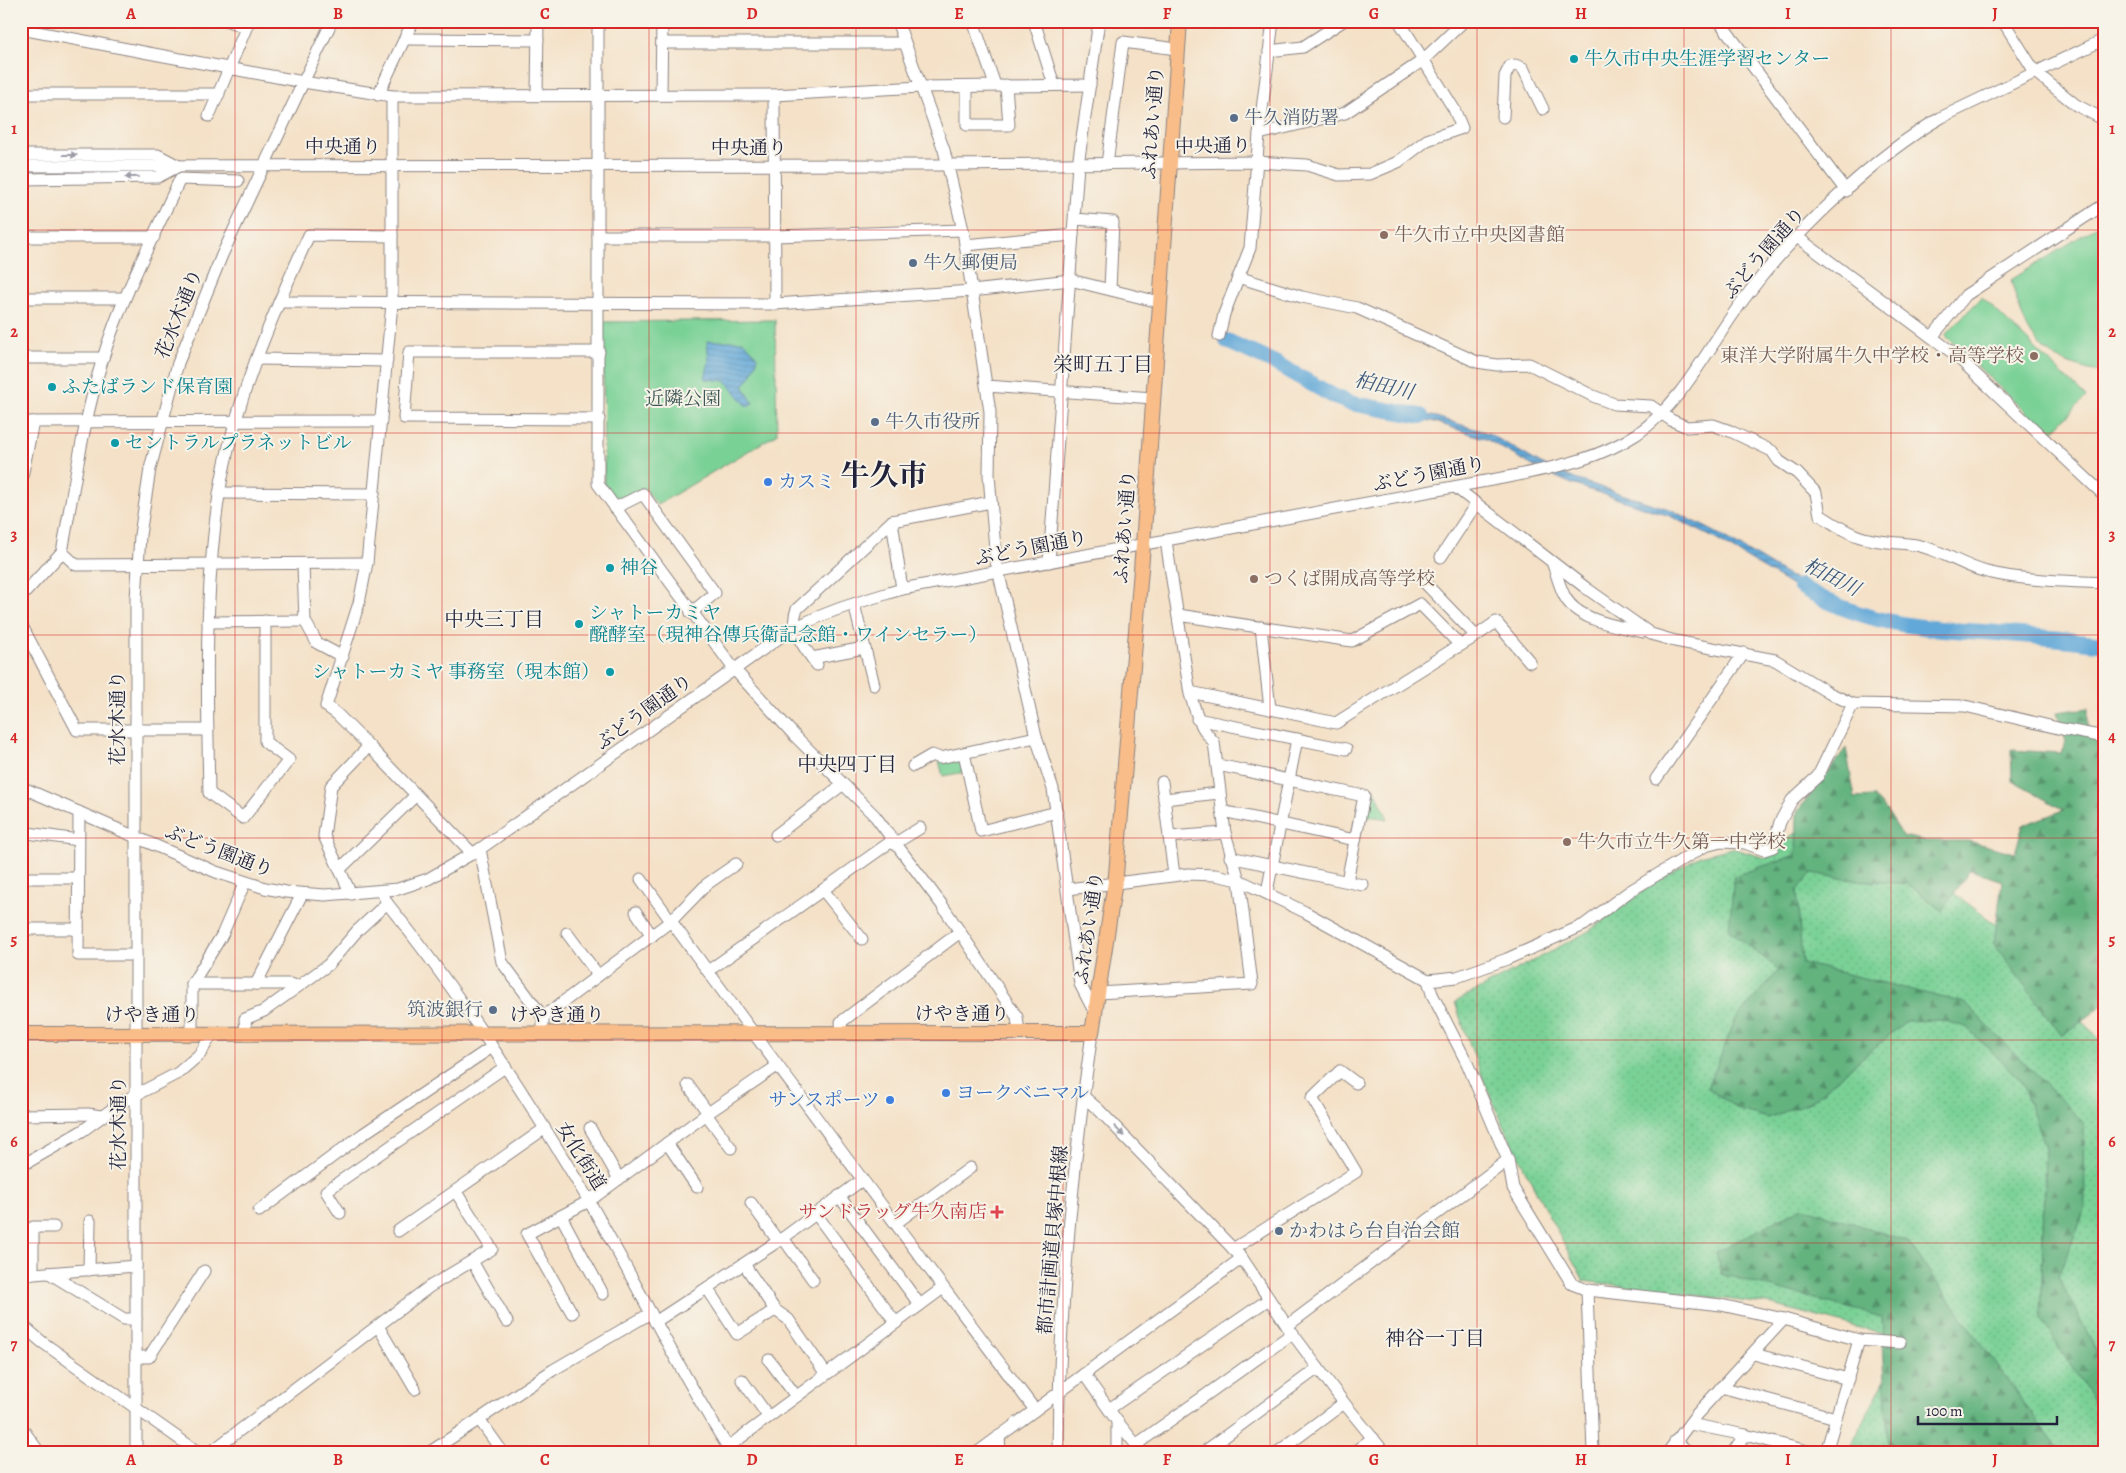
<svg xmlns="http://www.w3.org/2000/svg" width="2126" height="1473" viewBox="0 0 2126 1473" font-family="Alegreya,'Noto Serif JP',serif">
	<defs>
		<pattern id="grass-dots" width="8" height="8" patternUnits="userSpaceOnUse" patternTransform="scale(1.25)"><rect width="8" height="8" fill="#7ad196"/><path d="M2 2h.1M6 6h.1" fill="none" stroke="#69b382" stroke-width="1.8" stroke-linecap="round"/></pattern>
		<pattern id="forest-firs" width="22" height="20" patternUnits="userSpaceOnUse" patternTransform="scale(1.25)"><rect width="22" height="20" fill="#63b37f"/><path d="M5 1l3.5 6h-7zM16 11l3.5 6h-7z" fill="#519169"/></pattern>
		<pattern id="water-rules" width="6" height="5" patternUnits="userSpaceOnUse" patternTransform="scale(1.25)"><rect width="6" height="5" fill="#62a8d8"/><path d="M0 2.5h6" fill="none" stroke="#5088b0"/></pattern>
	</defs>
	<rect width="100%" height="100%" fill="#f7f3e8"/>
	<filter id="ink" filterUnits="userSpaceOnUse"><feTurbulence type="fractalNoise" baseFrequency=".02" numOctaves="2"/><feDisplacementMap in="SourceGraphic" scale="10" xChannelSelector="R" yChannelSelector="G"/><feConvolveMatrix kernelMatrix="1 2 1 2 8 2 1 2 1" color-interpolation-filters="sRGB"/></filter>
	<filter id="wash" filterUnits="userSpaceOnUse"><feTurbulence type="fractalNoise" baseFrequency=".0096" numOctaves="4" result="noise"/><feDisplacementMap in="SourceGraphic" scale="20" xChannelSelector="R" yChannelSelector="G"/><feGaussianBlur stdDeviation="1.12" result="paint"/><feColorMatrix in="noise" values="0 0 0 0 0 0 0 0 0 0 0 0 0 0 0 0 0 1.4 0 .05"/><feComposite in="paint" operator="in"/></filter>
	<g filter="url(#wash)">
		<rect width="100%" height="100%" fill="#f4e1c7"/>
		<path fill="url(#grass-dots)" stroke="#4e7a68" d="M1815,816L1867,828L2014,938L2105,1047V1452H1848L1905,1340L1773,1305L1584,1281C1535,1191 1486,1100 1455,1002L1589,931L1661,878L1700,856L1732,848L1765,858Z"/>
		<g fill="url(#forest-firs)" stroke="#426a5d">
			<path d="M2088,708V734L2105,746V1004L2062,1036L1994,944L2002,881L1970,870L1942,911L1908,884L1845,879L1812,873L1797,891L1802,963L1965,1003L2084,1123L2085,1210L2058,1276L2105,1368V1412L2102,1413L2041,1319L2045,1148L2021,1080L1966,1027L1940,1020L1906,1021L1810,1102L1768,1118L1739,1110L1708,1088L1735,1020L1779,970L1729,930L1734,876L1796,855L1797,812L1846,748L1855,798L1874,797L1887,811L1903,836L1926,841H1968L2015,853L2023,825L2064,810L2012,781L2011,750L2061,753L2066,742L2057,712Z"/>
			<path d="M1803,1207L1907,1241L2058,1450L1888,1452L1882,1317L1721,1274L1716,1252Z"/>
		</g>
		<g fill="#7ad196" stroke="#4e7a68">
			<path d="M2105,221V373C2040,362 2027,340 2011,280Z"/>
			<path d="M1982,297L2086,397L2049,435L1945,335Z"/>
			<path d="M775,320L777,434L657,505L645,488L617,501L604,484L603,322Z"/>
			<path d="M961,757L965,772L943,776L939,761Z"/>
			<path d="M1366,791L1376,792L1388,819L1361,815Z"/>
		</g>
		<g fill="url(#water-rules)" stroke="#42658a">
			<path d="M707,341H743L758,357L752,374L743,386L753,403L747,406L726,381L705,379L709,361Z"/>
			<path d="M1401,409L1436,417L1488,433L1541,464L1575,479L1672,510L1717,533L1820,595L1817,601L1714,538L1670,516L1572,484L1538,469L1486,439L1435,422L1400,415Z"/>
		</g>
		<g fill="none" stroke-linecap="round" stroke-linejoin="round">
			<g stroke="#62a8d8" stroke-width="16">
				<path d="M1227,341L1275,363L1335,397L1350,403L1421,416"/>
				<path d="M1800,586C1866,627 1924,628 1998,633C2034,636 2069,640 2105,644"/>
			</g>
		</g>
	</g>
	<g filter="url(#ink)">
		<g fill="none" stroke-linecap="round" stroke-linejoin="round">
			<g stroke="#8b8281" stroke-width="13">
				<g id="minor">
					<path d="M228,21L246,27"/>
					<path d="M598,21V484L734,669L795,736L875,816L942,905L1017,1017L1019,1033"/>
					<path d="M897,21L944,150L963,230L990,412L989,475L996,561L1036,737L1053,789L1080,984L1095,1013"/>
					<path d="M973,21L995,85"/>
					<path d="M1034,21L1054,85"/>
					<path d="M1719,21L1846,191"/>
					<path d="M2003,21L2035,72L2076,105L2105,120"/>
					<path d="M21,29L303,82L392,96L774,95L921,87L1090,85"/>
					<path d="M406,39L538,40"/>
					<path d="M662,43H905"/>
					<path d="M1269,51L1303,47L1343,21"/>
					<path d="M967,87V125H1009L1006,85"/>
					<path d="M661,93L662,21"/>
					<path d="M21,94H219"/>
					<path d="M378,95L413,21"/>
					<path d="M537,95L538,21"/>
					<path d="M774,95L775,304"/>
					<path d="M209,116L249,21"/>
					<path d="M1503,117L1505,76L1510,66L1515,65L1523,68L1543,109"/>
					<path d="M1259,134L1345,113L1422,61L1464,21"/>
					<path d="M21,155H158L177,165"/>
					<path d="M1107,164L1123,42L1177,49"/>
					<path d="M21,166L948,165L1257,162L1307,165L1339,175L1370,174L1398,162L1427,140L1462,128L1454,109L1399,21"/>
					<path d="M21,179L158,177L177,167"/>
					<path d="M238,181L180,179C153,238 122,296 103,358C83,421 74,488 62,552L76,565L367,563"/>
					<path d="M1075,219L1113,222L1110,289"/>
					<path d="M598,236H774L963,230"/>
					<path d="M21,237H154"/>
					<path d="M1797,237L1953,353L2105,496"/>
					<path d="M965,245L1073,235"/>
					<path d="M1238,277L1302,297L1357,308L1477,362L1497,365L1529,364L1593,396L1614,404L1651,406L1671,420L1687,427L1713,425L1730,431L1772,451L1779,461L1797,473L1816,493L1820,515C1833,523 1848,534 1864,538C1881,543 1899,542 1916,545C1942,550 1962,566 1987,572C2025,581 2066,581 2105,583"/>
					<path d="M21,298H125"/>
					<path d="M279,302L775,304L972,291L1070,280L1159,302"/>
					<path d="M1219,336L1224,314L1250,248L1259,134L1273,21"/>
					<path d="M1932,337L1966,295L2105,204"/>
					<path d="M21,358H103"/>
					<path d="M257,359L387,361"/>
					<path d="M987,386L1153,398"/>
					<path d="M599,419L404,418L409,352H599"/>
					<path d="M21,422L381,421"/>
					<path d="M21,482L33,422"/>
					<path d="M1455,487L1586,588L1651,634L1675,641L1775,660L1829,693L1853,704L1965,706L2062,729L2105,737"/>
					<path d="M219,493L374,494"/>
					<path d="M615,508L643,494L715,593L691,613"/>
					<path d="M892,521L902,589"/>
					<path d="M1441,557L1476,504"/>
					<path d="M1049,562L1078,165L1099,21"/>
					<path d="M1552,562C1556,572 1559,585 1564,595C1576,621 1618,626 1643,632"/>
					<path d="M303,565L305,621L317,643L343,657"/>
					<path d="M1423,581L1476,636L1458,647"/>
					<path d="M21,597L62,552"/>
					<path d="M854,604L874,685"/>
					<path d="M1178,615L1352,641L1420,604L1460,645L1336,723L1190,692"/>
					<path d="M265,621V742L289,760L243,818L209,793C207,694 204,594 219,495C233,405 271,318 309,235L392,236"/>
					<path d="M208,622L305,621"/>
					<path d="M21,624L77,730H208"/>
					<path d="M1261,627L1270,709"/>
					<path d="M1476,636L1496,622L1530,662"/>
					<path d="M812,658L864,648"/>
					<path d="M817,665C806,650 788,629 797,609L892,521L991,502"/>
					<path d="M1197,719L1346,749"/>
					<path d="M369,746L473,854"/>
					<path d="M964,753L981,831L1057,812"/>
					<path d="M1218,765L1364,796L1347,881"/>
					<path d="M913,766L932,755L940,758L1036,737"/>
					<path d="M1656,779L1744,653"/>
					<path d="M1162,782L1174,875"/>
					<path d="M21,787L216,872L265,888L286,892L325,895L398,889L428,879L480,849L786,633C821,612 863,601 902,589L1513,476C1556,467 1599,459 1637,434C1686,400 1711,341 1747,295C1794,233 1874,156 1942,117L2105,39"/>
					<path d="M1164,799L1219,793"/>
					<path d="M1222,811L1355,840"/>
					<path d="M79,812L78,955H136"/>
					<path d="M21,832L78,840"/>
					<path d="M776,835L842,785"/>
					<path d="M1169,837L1225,833"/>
					<path d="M894,844L920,828"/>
					<path d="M480,849L502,962L543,1017V1034"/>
					<path d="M1230,857L1363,885"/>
					<path d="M340,869L415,796"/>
					<path d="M21,878H78"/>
					<path d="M641,879L671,921L707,884L736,864"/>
					<path d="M1068,889L1188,874L1215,875L1239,880L1305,912L1428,980L1432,994L1467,1063L1508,1160L1513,1188L1572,1284L1587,1290L1721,1305L1784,1319L1859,1340L1900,1343"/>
					<path d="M823,890L862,939"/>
					<path d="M382,892L387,903C462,996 528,1098 589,1201C637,1284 679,1371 731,1452"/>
					<path d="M1267,892L1297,739"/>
					<path d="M351,894L324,836L331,786L369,746L337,714L326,706L359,603L367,563L392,304V96"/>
					<path d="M636,912L652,936"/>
					<path d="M21,929H78"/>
					<path d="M567,933L598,975"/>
					<path d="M708,971L892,841"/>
					<path d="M1428,980L1457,977L1507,959L1584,925L1630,891L1705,846L1721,842L1745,843L1764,850L1773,847L1780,822L1792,800L1818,776L1853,704"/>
					<path d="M192,984H290L298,986"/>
					<path d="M256,984L302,894"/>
					<path d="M1098,993L1252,984L1239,880L1225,833L1214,742C1200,728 1196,713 1190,694L1166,541"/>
					<path d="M543,1017L671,921C791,1085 913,1247 1035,1410"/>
					<path d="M842,1033L841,1022L960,932"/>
					<path d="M192,1034V984L222,935L245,882"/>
					<path d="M246,1034L245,1019L264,1011L328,965L357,931L387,903"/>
					<path d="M688,1085L708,1113"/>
					<path d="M1084,1097L1099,1110L1242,1258L1287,1326L1344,1403L1384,1452"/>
					<path d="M706,1114L731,1148"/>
					<path d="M21,1115L88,1114L101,1116"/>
					<path d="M590,1128L619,1179"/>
					<path d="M667,1143L697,1187"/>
					<path d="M21,1166L82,1131L122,1102L178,1073L200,1054L212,1034"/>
					<path d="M839,1196L920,1305"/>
					<path d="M751,1203L778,1241"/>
					<path d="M259,1211L363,1134L492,1047"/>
					<path d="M340,1213L326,1191L505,1067"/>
					<path d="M816,1214L896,1323"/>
					<path d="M561,1216L603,1294"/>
					<path d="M896,1223L970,1168"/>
					<path d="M398,1231L544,1129"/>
					<path d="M783,1238L813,1280"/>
					<path d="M1233,1249L1356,1172L1312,1098L1340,1071L1356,1083"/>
					<path d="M472,1261L507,1322"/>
					<path d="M89,1270L90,1221"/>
					<path d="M49,1273L124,1319H136"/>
					<path d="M33,1274V1227H54"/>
					<path d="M21,1275L136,1266"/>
					<path d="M707,1288L737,1334L775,1310L744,1264"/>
					<path d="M1587,1290L1593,1452"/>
					<path d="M775,1310L788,1319L826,1374"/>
					<path d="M572,1313L527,1234L589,1201L708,1113L777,1066"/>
					<path d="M655,1322L783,1238L862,1180"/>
					<path d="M21,1324L42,1342L198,1452"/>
					<path d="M378,1326L415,1389"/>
					<path d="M1287,1326L1508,1160"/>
					<path d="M1754,1354L1848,1379"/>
					<path d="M136,1357H149L204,1271"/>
					<path d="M769,1360L796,1396"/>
					<path d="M1084,1374L1117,1421L1142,1452"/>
					<path d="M742,1380L768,1416"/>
					<path d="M1721,1387L1836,1418"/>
					<path d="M1109,1409L1269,1299"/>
					<path d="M479,1419L501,1450L499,1452"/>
					<path d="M1117,1421V1452"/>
					<path d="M1690,1424L1745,1435L1811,1452"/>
					<path d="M21,1427L39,1452"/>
					<path d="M999,1436L1000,1452"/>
					<path d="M1675,1441L1689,1452"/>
					<path d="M1137,1444L1293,1333"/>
					<path d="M728,1447L943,1288"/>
					<path d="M136,1452V599L140,535L150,469L178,363L222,255L332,21"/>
					<path d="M211,1452L429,1287L492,1249L456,1192"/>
					<path d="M430,1452L553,1370L651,1313"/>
					<path d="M978,1452L1242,1258"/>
					<path d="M1058,1452C1059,1312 1072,1171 1092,1033"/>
					<path d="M1204,1452L1318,1368"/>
					<path d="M1278,1452L1344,1403"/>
					<path d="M1354,1452L1373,1438"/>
					<path d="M1668,1452L1696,1415L1784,1319"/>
					<path d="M1733,1452L1745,1435"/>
					<path d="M1826,1452L1859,1340"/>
				</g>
			</g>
			<g stroke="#8b8281" stroke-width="16">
				<path id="major" d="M21,1034L1092,1033L1116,875L1143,545L1180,21"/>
			</g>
			<use href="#minor" stroke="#fff" stroke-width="11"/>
			<use href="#major" stroke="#f8bd89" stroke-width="14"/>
		</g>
		<defs><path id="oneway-solid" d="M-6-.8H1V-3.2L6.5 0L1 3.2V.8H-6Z" transform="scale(1.25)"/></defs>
		<g fill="#9c9ca7">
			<use href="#oneway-solid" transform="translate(70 155)"/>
			<use href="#oneway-solid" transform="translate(132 177) rotate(179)"/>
			<use href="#oneway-solid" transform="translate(1119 1131) rotate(46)"/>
		</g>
	</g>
	<path fill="none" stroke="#d62828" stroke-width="1" stroke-opacity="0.55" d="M235,21V1452M442,21V1452M649,21V1452M856,21V1452M1063,21V1452M1270,21V1452M1477,21V1452M1684,21V1452M1891,21V1452M21,230H2105M21,433H2105M21,635H2105M21,838H2105M21,1040H2105M21,1243H2105"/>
	<g fill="#0f9aa8" stroke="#f7f3e8" stroke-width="2">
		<circle cx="1574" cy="59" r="5"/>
		<circle cx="52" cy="387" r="5"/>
		<circle cx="115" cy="443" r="5"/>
		<circle cx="610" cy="568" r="5"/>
		<circle cx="579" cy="624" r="5"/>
		<circle cx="610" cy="672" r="5"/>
	</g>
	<g fill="#5c6f8a" stroke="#f7f3e8" stroke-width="2">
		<circle cx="1234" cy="118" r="5"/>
		<circle cx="913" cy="263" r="5"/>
		<circle cx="875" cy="422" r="5"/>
		<circle cx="493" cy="1010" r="5"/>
		<circle cx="1279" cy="1231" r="5"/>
	</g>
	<g fill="#8d6e63" stroke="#f7f3e8" stroke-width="2">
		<circle cx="1384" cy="235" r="5"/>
		<circle cx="2034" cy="356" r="5"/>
		<circle cx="1254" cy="579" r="5"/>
		<circle cx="1567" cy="842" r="5"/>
	</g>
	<g fill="#3f7fe0" stroke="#f7f3e8" stroke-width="2">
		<circle cx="768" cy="482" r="5"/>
		<circle cx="946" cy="1093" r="5"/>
		<circle cx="890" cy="1100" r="5"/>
	</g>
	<path fill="#e0444e" stroke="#f7f3e8" stroke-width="2" d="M994.5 1204.5h5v5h5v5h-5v5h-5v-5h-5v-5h5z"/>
	<g text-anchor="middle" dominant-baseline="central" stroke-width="4" stroke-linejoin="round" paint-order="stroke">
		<g font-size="19" fill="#0d838f" stroke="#f7f3e8" text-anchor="start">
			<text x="1584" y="59">牛久市中央生涯学習センター</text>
			<text x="62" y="387">ふたばランド保育園</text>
			<text x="125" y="443">セントラルプラネットビル</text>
			<text x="620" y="568">神谷</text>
			<text x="589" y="613">シャトーカミヤ<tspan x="589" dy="22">醗酵室（現神谷傳兵衛記念館・ワインセラー）</tspan></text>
			<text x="600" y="672" text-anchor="end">シャトーカミヤ 事務室（現本館）</text>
		</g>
		<g font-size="19" fill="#4e5e75" stroke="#f7f3e8" text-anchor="start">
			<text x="1244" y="118">牛久消防署</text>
			<text x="923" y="263">牛久郵便局</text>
			<text x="885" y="422">牛久市役所</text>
			<text x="483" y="1010" text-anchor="end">筑波銀行</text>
			<text x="1289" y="1231">かわはら台自治会館</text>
		</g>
		<g font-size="19" fill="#22223b" stroke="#f7f3e8">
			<text transform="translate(1153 123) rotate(-86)">ふれあい通り</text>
			<text transform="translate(1213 146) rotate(-1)">中央通り</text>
			<text x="343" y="147">中央通り</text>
			<text x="749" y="148">中央通り</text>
			<text transform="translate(1764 253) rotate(-49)">ぶどう園通り</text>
			<text transform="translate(179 314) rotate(-68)">花水木通り</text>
			<text transform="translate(1429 474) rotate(-11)">ぶどう園通り</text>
			<text transform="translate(1125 527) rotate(-86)">ふれあい通り</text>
			<text transform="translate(1031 548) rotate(-11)">ぶどう園通り</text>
			<text transform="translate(644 712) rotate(-36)">ぶどう園通り</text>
			<text transform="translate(118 718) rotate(-90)">花水木通り</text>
			<text transform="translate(219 851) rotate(21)">ぶどう園通り</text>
			<text transform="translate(1089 928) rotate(-82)">ふれあい通り</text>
			<text x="962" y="1014">けやき通り</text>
			<text x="152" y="1015">けやき通り</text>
			<text x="557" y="1015">けやき通り</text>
			<text transform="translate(119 1123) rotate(-90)">花水木通り</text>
			<text transform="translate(581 1156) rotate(58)">女化街道</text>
			<text transform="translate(1053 1240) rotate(-85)">都市計画道貝塚中根線</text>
		</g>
		<g font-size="19" fill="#785e54" stroke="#f7f3e8" text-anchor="start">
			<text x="1394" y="235">牛久市立中央図書館</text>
			<text x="2024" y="356" text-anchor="end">東洋大学附属牛久中学校・高等学校</text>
			<text x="1264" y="579">つくば開成高等学校</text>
			<text x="1577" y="842">牛久市立牛久第一中学校</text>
		</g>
		<g font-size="19" fill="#3c5756" stroke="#f7f3e8">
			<text x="683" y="399">近隣公園</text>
		</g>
		<g font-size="19" fill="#366cbe" stroke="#f7f3e8" text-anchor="start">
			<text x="778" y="482">カスミ</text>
			<text x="956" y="1093">ヨークベニマル</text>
			<text x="880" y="1100" text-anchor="end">サンスポーツ</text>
		</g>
		<g font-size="19" fill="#be3a42" stroke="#f7f3e8" text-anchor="end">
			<text x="987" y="1212">サンドラッグ牛久南店</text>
		</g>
		<g font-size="20" fill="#22223b" stroke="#f7f3e8">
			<text x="1103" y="364">栄町五丁目</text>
			<text x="494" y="619">中央三丁目</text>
			<text x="847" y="764">中央四丁目</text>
			<text x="1435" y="1338">神谷一丁目</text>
		</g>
		<g font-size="20" font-style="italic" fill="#3c587a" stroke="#f7f3e8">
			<text transform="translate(1384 386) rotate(13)">柏田川</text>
			<text transform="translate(1832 577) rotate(27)">柏田川</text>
		</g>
		<g font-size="29" font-weight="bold" fill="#22223b" stroke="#f7f3e8">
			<text x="884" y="475">牛久市</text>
		</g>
	</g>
	<rect width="2126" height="1473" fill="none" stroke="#f7f3e8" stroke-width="55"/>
	<path d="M1918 1416v8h139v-8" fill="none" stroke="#22223b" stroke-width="2.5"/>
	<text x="1926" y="1416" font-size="15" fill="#22223b" stroke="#f7f3e8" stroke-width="4" paint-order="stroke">100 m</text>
	<rect x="28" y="28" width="2070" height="1418" fill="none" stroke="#d62828" stroke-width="2"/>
	<g font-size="16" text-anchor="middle" font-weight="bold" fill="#d62828">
		<text x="131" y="19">A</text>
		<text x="338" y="19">B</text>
		<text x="545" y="19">C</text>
		<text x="752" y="19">D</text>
		<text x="959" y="19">E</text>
		<text x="1167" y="19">F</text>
		<text x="1374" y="19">G</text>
		<text x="1581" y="19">H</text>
		<text x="1788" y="19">I</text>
		<text x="1995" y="19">J</text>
		<text x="14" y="134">1</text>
		<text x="2112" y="134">1</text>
		<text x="14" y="337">2</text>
		<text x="2112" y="337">2</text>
		<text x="14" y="540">3</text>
		<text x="2112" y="540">3</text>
		<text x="14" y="742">4</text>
		<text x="2112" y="742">4</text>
		<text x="14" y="945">5</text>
		<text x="2112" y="945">5</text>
		<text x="14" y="1147">6</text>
		<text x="2112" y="1147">6</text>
		<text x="14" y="1350">7</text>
		<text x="2112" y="1350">7</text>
		<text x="131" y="1465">A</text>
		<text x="338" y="1465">B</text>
		<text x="545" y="1465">C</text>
		<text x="752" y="1465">D</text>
		<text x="959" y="1465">E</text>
		<text x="1167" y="1465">F</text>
		<text x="1374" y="1465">G</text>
		<text x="1581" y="1465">H</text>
		<text x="1788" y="1465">I</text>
		<text x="1995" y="1465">J</text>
	</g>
</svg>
